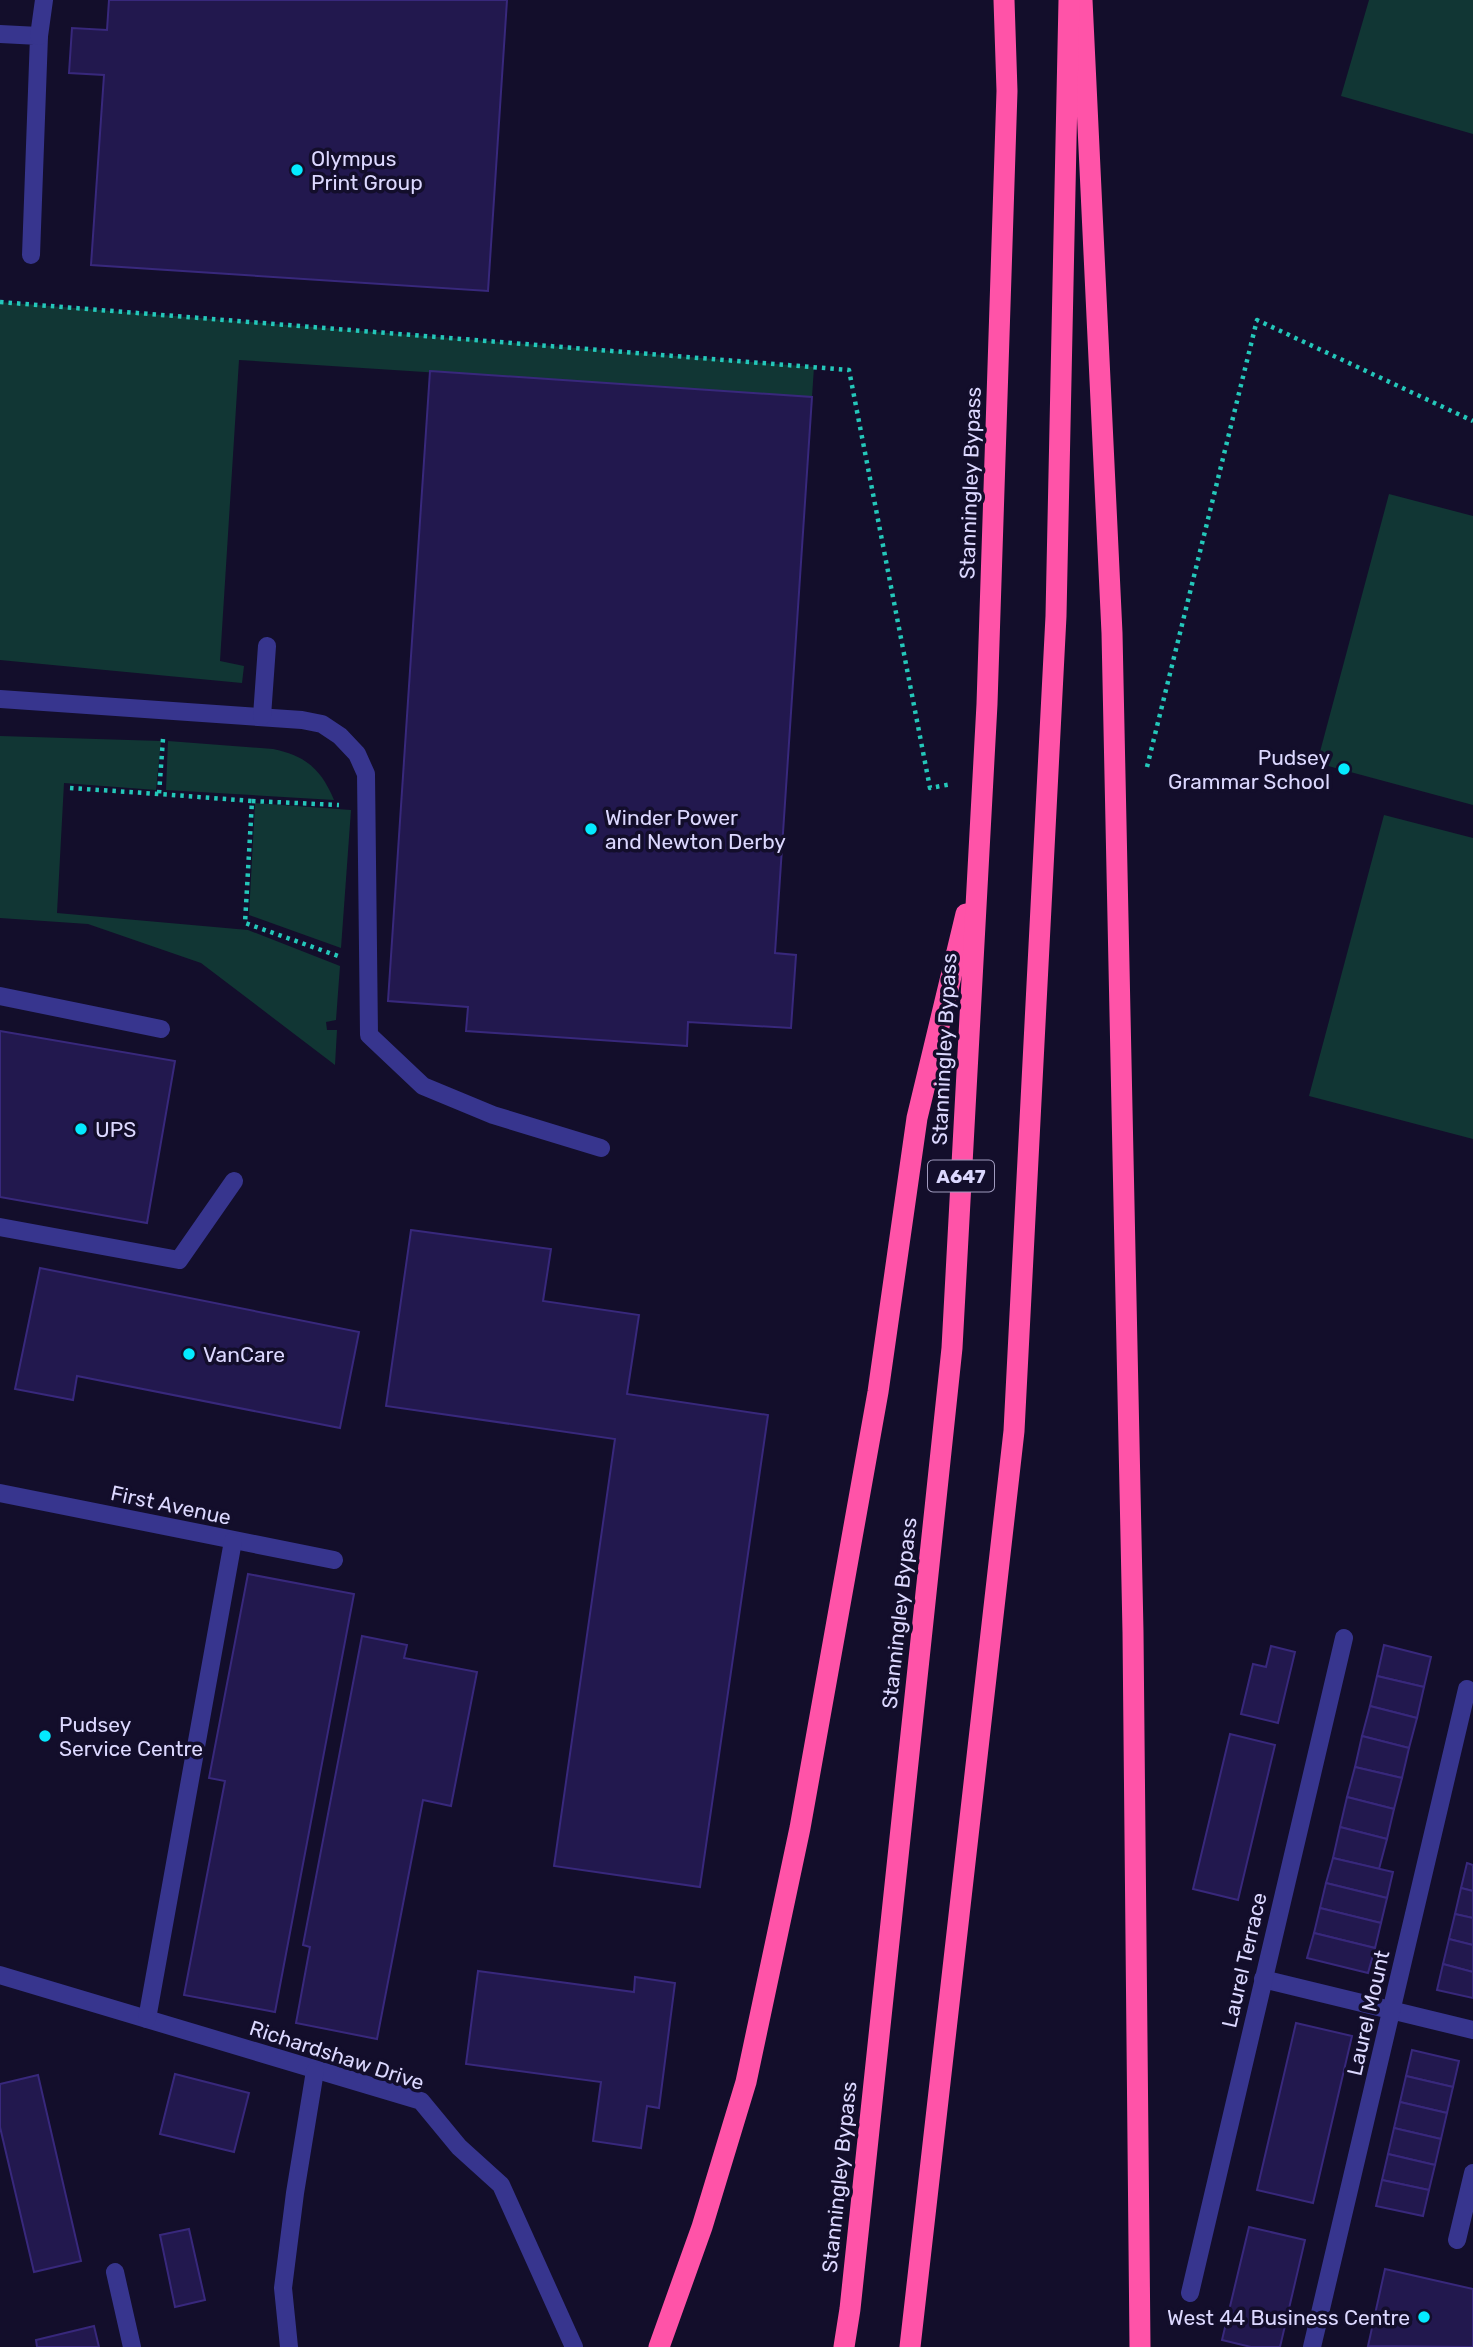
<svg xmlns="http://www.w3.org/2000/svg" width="1473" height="2347" viewBox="0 0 1473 2347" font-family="Rubik,sans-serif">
	<rect width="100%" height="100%" fill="#130e2b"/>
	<g fill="#113634">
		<path d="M1369,0H1473V134L1341,96Z"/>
		<path d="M0,302L814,367L812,397L239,360L220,661L244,666L242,683L0,660Z"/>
		<path d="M1389,494L1473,516V805L1317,763Z"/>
		<path d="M0,736L161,741L156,790L64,783L57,913L248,930L340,966L336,1020L326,1022L327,1030H337L335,1065L201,963L88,924L0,918Z"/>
		<path d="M168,741L273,749C306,756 321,769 334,800L166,790Z"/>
		<path d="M255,803L351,810L341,948L249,915Z"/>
		<path d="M1384,815L1473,838V1139L1309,1096Z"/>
	</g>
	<g fill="#22184e" stroke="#38287c" stroke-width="2">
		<path d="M109,0H507L488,291L91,265L104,75L69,73L72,28L107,30Z"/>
		<path d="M430,371L812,397L775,953L796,955L791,1028L688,1022L687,1046L466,1031L468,1007L388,1001Z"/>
		<path d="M0,1031L175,1061L147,1223L0,1197Z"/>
		<path d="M411,1230L551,1249L543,1301L639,1315L627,1394L768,1415L700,1887L554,1866L615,1439L386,1406Z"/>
		<path d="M40,1268L359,1332L340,1428L77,1376L73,1400L15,1389Z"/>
		<path d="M248,1574L354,1594L275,2012L184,1995L225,1781L209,1778Z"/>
		<path d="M362,1636L407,1645L404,1658L477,1672L451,1806L423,1800L377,2039L296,2023L310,1947L303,1945Z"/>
		<path d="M1384,1645L1431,1657L1424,1687L1377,1676Z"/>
		<path d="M1271,1646L1295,1652L1278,1723L1241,1714L1253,1664L1266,1667Z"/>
		<path d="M1377,1676L1424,1687L1417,1718L1370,1706Z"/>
		<path d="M1370,1706L1417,1718L1409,1748L1362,1736Z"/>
		<path d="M1230,1734L1275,1745L1238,1900L1193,1889Z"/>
		<path d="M1362,1736L1409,1748L1402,1778L1355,1767Z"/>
		<path d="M1355,1767L1402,1778L1394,1809L1347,1797Z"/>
		<path d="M1347,1797L1394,1809L1387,1839L1340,1827Z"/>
		<path d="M1340,1827L1387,1839L1379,1869L1333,1858Z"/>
		<path d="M1333,1858L1393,1872L1387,1898L1326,1883Z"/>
		<path d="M1467,1863L1473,1865V1891L1461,1888Z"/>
		<path d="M1326,1883L1387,1898L1381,1923L1320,1908Z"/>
		<path d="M1461,1888L1473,1891V1918L1455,1914Z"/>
		<path d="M1320,1908L1381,1923L1375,1948L1314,1933Z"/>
		<path d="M1455,1914L1473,1918V1945L1449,1939Z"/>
		<path d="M1314,1933L1375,1948L1368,1973L1307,1958Z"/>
		<path d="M1449,1939L1473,1945V1972L1443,1964Z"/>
		<path d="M1443,1964L1473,1972V1998L1437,1990Z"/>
		<path d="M478,1971L634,1992L635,1977L675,1983L659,2108L647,2106L641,2148L593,2141L601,2082L466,2064Z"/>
		<path d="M1296,2023L1352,2036L1313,2203L1257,2190Z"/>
		<path d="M1412,2050L1459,2061L1453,2087L1406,2076Z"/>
		<path d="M175,2074L249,2093L234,2152L160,2134Z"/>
		<path d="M38,2075L81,2261L34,2272L0,2127V2084Z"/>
		<path d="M1406,2076L1453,2087L1447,2113L1400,2102Z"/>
		<path d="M1400,2102L1447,2113L1441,2139L1394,2128Z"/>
		<path d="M1394,2128L1441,2139L1435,2165L1388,2154Z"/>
		<path d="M1388,2154L1435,2165L1429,2190L1382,2180Z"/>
		<path d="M1382,2180L1429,2190L1423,2216L1376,2206Z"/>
		<path d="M1249,2227L1305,2240L1280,2347H1251L1222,2340Z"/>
		<path d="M189,2229L205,2300L175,2307L160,2235Z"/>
		<path d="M1385,2269L1473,2289V2347L1368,2346Z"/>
		<path d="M94,2326L99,2347H37L36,2340Z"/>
	</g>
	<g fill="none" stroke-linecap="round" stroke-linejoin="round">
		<g stroke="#24c7ba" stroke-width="4.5" stroke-dasharray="3.5 5" stroke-linecap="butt">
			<path d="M0,302L849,370L930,788L952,784"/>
			<path d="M163,739L159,794L252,801L245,923L341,957"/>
			<path d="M1147,767L1257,320L1473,421"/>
			<path d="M70,788L159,794"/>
			<path d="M252,801L339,805"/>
		</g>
		<g stroke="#37358e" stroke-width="18">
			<path d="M0,34L39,36L31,255"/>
			<path d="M39,36L44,0"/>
			<path d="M0,699L302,720L322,724L340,736L357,754L366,774L369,1035L423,1086L493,1115L601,1148"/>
			<path d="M262,716L267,646"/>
			<path d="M0,996L161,1029"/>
			<path d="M0,1227L179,1260L234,1181"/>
			<path d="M0,1493L334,1560"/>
			<path d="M0,1975L421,2101L459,2147L501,2185L574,2347"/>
			<path d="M147,2019L233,1541"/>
			<path d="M289,2347L283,2288L295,2193L315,2071"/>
		</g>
		<g stroke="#37358e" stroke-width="18">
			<path d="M1263,1979L1473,2030"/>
			<path d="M1457,2240L1473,2173"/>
			<path d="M115,2272L132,2347"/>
			<path d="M1190,2293L1344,1638"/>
			<path d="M1312,2347L1467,1689"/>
		</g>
		<g stroke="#ff53a8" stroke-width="21">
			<path d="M1082,0L1112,633L1133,1632L1140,2347"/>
			<path d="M659,2347L702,2227L746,2082L800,1828L878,1392L917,1118L966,914"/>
			<path d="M844,2347L850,2309L952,1348L987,704L1007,91L1004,0"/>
			<path d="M910,2347L1014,1431L1056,616L1069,0"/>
		</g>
	</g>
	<g fill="#04eaff" stroke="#130e2b" stroke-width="2.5">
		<circle cx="297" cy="170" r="7"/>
		<circle cx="1344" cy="769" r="7"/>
		<circle cx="591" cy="829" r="7"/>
		<circle cx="81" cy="1129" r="7"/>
		<circle cx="189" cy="1354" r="7"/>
		<circle cx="45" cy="1736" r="7"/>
		<circle cx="1424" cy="2317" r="7"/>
	</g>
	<g text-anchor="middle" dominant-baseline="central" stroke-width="7" stroke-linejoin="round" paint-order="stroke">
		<rect fill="#130e2b" stroke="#a09bbf" stroke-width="2" x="928" y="1160.5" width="66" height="31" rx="5"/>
		<g font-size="19" font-weight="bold" fill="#dcd8ff">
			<text x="961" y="1176">A647</text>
		</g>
		<g font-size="21" fill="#dcd8ff" stroke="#130e2b" text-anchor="start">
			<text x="311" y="158">Olympus<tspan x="311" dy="24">Print Group</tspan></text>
			<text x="1330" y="757" text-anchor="end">Pudsey<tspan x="1330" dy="24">Grammar School</tspan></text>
			<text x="605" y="817">Winder Power<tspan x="605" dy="24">and Newton Derby</tspan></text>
			<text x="95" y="1129">UPS</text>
			<text x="203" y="1354">VanCare</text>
			<text x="59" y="1724">Pudsey<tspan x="59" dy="24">Service Centre</tspan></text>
			<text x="1410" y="2317" text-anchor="end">West 44 Business Centre</text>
		</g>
		<g font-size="21" fill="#dcd8ff" stroke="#130e2b">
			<text transform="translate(970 483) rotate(-88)">Stanningley Bypass</text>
			<text transform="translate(944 1049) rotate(-87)">Stanningley Bypass</text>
			<text transform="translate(171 1505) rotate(12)">First Avenue</text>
			<text transform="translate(899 1613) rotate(-84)">Stanningley Bypass</text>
			<text transform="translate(1244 1960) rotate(-77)">Laurel Terrace</text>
			<text transform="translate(1368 2013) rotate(-77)">Laurel Mount</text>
			<text transform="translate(337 2055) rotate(18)">Richardshaw Drive</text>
			<text transform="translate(839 2177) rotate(-84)">Stanningley Bypass</text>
		</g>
	</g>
</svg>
